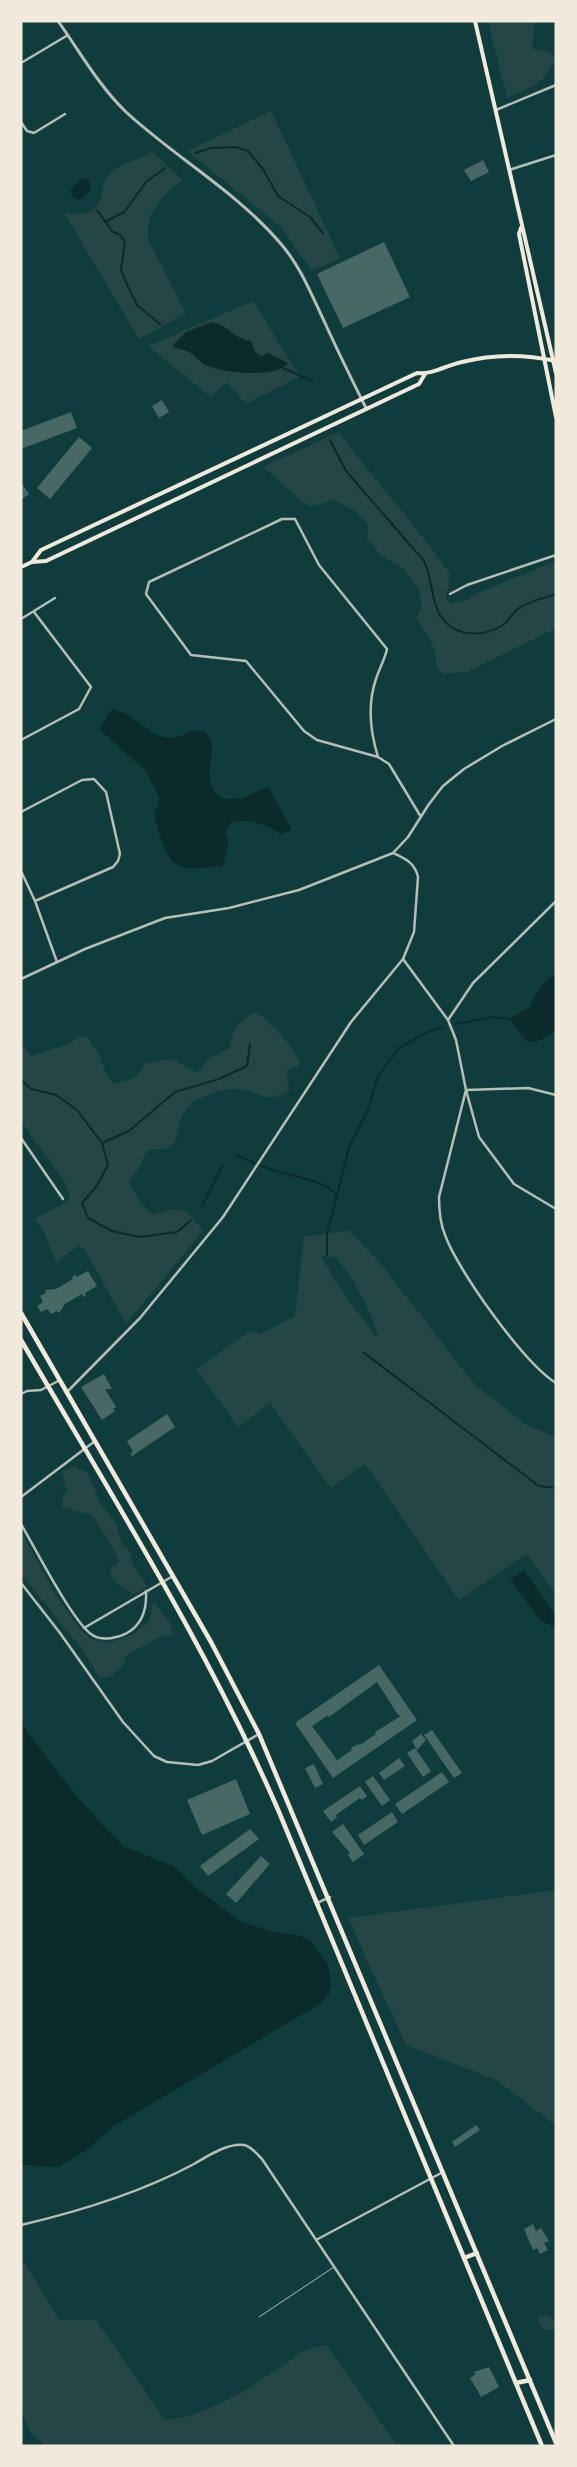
<svg xmlns="http://www.w3.org/2000/svg" width="577" height="2467" viewBox="0 0 577 2467" font-family="'Alegreya Sans',sans-serif">
	<rect width="100%" height="100%" fill="#0f3d3e"/>
	<g fill="#244646" fill-rule="evenodd">
		<path d="M488,21H535L532,49L545,51L556,56C546,84 532,87 507,98Z"/>
		<path d="M271,111L340,258L312,271L280,226L187,151Z"/>
		<path d="M152,151L182,180C162,196 146,212 148,239L186,314L139,339L65,214C73,213 82,215 89,212C107,203 98,184 110,173C122,162 140,161 152,151Z"/>
		<path d="M253,301L300,377L246,404L227,382L211,397L148,346Z"/>
		<path d="M339,432C374,481 416,524 450,574L446,599L452,604L467,600L482,591L556,561V628L467,672L444,674L436,666C437,646 428,635 416,619L422,607L419,589L401,567L381,555L367,539L368,524L354,510L334,500L310,507C292,496 281,479 263,467Z"/>
		<path d="M257,1012C276,1026 290,1044 301,1064L288,1070L287,1076L289,1090C268,1106 259,1091 239,1089C227,1088 212,1093 201,1098C170,1112 184,1139 170,1147C163,1151 155,1149 148,1150C143,1156 142,1164 138,1169C134,1174 131,1176 129,1183L141,1203L153,1215C180,1205 186,1206 203,1231L126,1324L84,1248L78,1246L56,1262L43,1230L35,1219L66,1202L70,1196L63,1180L21,1121V1044L31,1056L71,1043L78,1037H86L99,1054L106,1074L113,1084L135,1078L146,1063L172,1059L197,1073L210,1058L230,1048C233,1028 238,1019 257,1012Z"/>
		<path d="M349,1230L381,1264L476,1386L527,1425L556,1437V1594L527,1554L459,1600L365,1464L331,1488L270,1403L238,1427L196,1369L252,1330L261,1334L295,1316L304,1237ZM321,1256L334,1257C352,1272 372,1314 378,1336L376,1338L337,1283Z"/>
		<path d="M74,1466L88,1473L101,1505L115,1522L123,1546L127,1547C130,1553 131,1560 134,1566C137,1574 144,1579 147,1587L133,1595C124,1587 108,1582 111,1567L119,1562L118,1557L92,1515L62,1507L63,1495L67,1491L62,1472Z"/>
		<path d="M21,1531L56,1596L81,1630L91,1639L109,1643L134,1634L150,1620L153,1601L170,1623L173,1635L157,1638L126,1656L123,1666L108,1678L99,1677L81,1648L21,1574Z"/>
		<path d="M556,1890V2123L554,2124L496,2080L406,2045L348,1918Z"/>
		<path d="M21,2257L59,2320H96L165,2420C209,2415 244,2391 280,2368C301,2354 300,2349 327,2345L397,2446H45L31,2433L21,2411Z"/>
		<path d="M545,2315L556,2321V2330H546L541,2327L538,2318Z"/>
	</g>
	<g fill="#0a2a2b">
		<path d="M81,178L88,179L91,186L87,195L79,200L73,198L70,191Z"/>
		<path d="M212,322C229,325 230,337 251,341C253,348 254,353 262,356L268,353L288,363C275,379 223,373 206,365C199,362 194,354 187,351C181,349 178,349 172,346L186,332Z"/>
		<path d="M112,709C118,711 125,713 130,716C143,724 152,736 167,738C181,739 192,727 204,731C226,752 192,780 224,799L243,798L265,787L269,788L292,830L281,834C266,824 248,818 230,823L226,830L228,846L223,866C191,869 172,876 161,839C159,832 156,823 155,816C155,809 160,805 159,797L145,770L99,729Z"/>
		<path d="M556,974V1032L536,1042L526,1041L509,1019L531,1006C534,994 545,979 556,974Z"/>
		<path d="M524,1570L556,1616V1628L540,1620L510,1579Z"/>
		<path d="M21,1724L78,1798L123,1846L173,1866L199,1890L240,1921L273,1932L297,1935L310,1940L328,1965L331,1984L330,1993L318,2005L114,2126L88,2149L59,2167L21,2165Z"/>
	</g>
	<g fill="none" stroke-linecap="round" stroke-linejoin="round">
		<g stroke="#0a2a2b" stroke-width="2">
			<path d="M196,153L211,148L236,147L248,151L263,169L278,196L310,217L323,233"/>
			<path d="M97,210L112,231L120,235L125,242L121,270L126,282L137,305L160,324"/>
			<path d="M105,222L124,212L147,181L165,168"/>
			<path d="M283,368L312,381"/>
			<path d="M330,440L346,471L424,561C431,576 431,591 436,606C446,636 478,640 503,625C509,620 513,612 519,608C530,601 544,598 556,594"/>
			<path d="M455,1024L494,1017L509,1019"/>
			<path d="M21,1080L31,1089L56,1095L77,1110L102,1143L108,1165L96,1187L82,1203L88,1218L112,1231L139,1237L177,1232L191,1220"/>
			<path d="M102,1143L129,1131L175,1092L219,1079L247,1066L250,1044"/>
			<path d="M235,1155L254,1163"/>
			<path d="M262,1166C287,1178 316,1175 337,1195"/>
			<path d="M202,1206L223,1164"/>
			<path d="M327,1255V1234L349,1147L368,1110L378,1076L400,1047L430,1031L443,1027"/>
			<path d="M363,1352L539,1486L556,1488"/>
		</g>
	</g>
	<g fill="#486865" fill-rule="evenodd">
		<path d="M483,160L489,172L471,181L464,170Z"/>
		<path d="M384,242L410,297L343,328L317,274Z"/>
		<path d="M162,400L169,412L159,418L152,406Z"/>
		<path d="M71,412L77,428L21,449V431Z"/>
		<path d="M79,437L92,448L50,499L37,488Z"/>
		<path d="M21,482L29,494L21,500Z"/>
		<path d="M88,1271L97,1286L85,1293L86,1295L84,1297L82,1294L65,1304L59,1313L57,1311L51,1314L48,1309L41,1312L37,1306L43,1302L40,1296L46,1293L45,1290L56,1289L73,1279L72,1277L75,1275L76,1277Z"/>
		<path d="M104,1374L112,1389H105L116,1407L113,1409L115,1411L102,1420L81,1387Z"/>
		<path d="M167,1414L175,1427L132,1456L130,1454L133,1451L127,1441Z"/>
		<path d="M379,1665L417,1720L333,1778L295,1723ZM377,1682L398,1715L401,1716L375,1732L376,1734L360,1745L358,1744L351,1748L352,1750L336,1761L335,1757L312,1726L328,1715L329,1717Z"/>
		<path d="M432,1730L462,1773L454,1778L424,1735Z"/>
		<path d="M421,1734L426,1740L417,1750L412,1741Z"/>
		<path d="M415,1748L431,1771L423,1777L407,1753Z"/>
		<path d="M399,1758L405,1766L384,1780L379,1773Z"/>
		<path d="M314,1764L323,1784L315,1788L305,1768Z"/>
		<path d="M442,1772L449,1782L402,1814L395,1804Z"/>
		<path d="M373,1776L390,1800L382,1806L365,1782Z"/>
		<path d="M236,1779L250,1814L202,1835L187,1800Z"/>
		<path d="M360,1786L367,1796L362,1800L360,1798L336,1815L337,1817L331,1822L323,1811Z"/>
		<path d="M392,1812L398,1822L364,1845L358,1835Z"/>
		<path d="M343,1824L364,1854L353,1862L348,1855L350,1853L332,1832Z"/>
		<path d="M250,1829L259,1839L208,1876L200,1866Z"/>
		<path d="M261,1856L270,1864L236,1903L226,1894Z"/>
		<path d="M476,2125L480,2130L455,2147L452,2142Z"/>
		<path d="M533,2224L536,2231L541,2228L549,2241L544,2243L548,2250L540,2254L537,2248L533,2250L524,2229Z"/>
		<path d="M489,2367L499,2387L481,2397L470,2378L476,2374L474,2372Z"/>
	</g>
	<g fill="none" stroke-linecap="round" stroke-linejoin="round">
		<path stroke="#b8beb3" stroke-width="1" d="M259,2317L334,2267"/>
		<g stroke="#b8beb3" stroke-width="2.5">
			<path d="M21,63L68,35"/>
			<path d="M496,110L556,85"/>
			<path d="M21,122L27,131L34,133L65,114"/>
			<path d="M509,170L556,155"/>
			<path d="M450,594L467,585L556,555"/>
			<path d="M21,619L55,598"/>
			<path d="M21,740L79,709L91,687L34,612"/>
			<path d="M378,757C370,731 367,705 376,679C379,669 385,659 387,649L319,565L295,519H282L149,582L146,594L191,655L246,661L304,731L317,740L378,757L389,764L421,817"/>
			<path d="M21,812L82,780L94,779L106,792L120,854L118,861L113,867L35,901"/>
			<path d="M21,871L35,901L57,962"/>
			<path d="M403,959L448,1020L456,1040L466,1090L479,1137L514,1184L556,1209"/>
			<path d="M21,979L85,949L165,918L229,908L299,890L393,853L408,837L429,804L443,786L464,769L502,746L556,719"/>
			<path d="M448,1020L473,983L556,901"/>
			<path d="M556,1095L528,1088L466,1090L439,1197C439,1210 440,1223 445,1235C458,1271 524,1363 556,1383"/>
			<path d="M21,1138L63,1199"/>
			<path d="M67,1392L140,1318L223,1217L351,1022L403,959L414,932L418,877C415,863 406,859 393,853"/>
			<path d="M21,1394L27,1391L41,1390L60,1380"/>
			<path d="M21,1497L95,1441"/>
			<path d="M21,1524C34,1546 75,1627 94,1636C103,1641 118,1638 127,1633C143,1624 147,1609 146,1591"/>
			<path d="M21,1583L60,1633L123,1722L154,1756L167,1762L198,1765L212,1761L259,1734"/>
			<path d="M84,1628L173,1576"/>
			<path d="M317,1903L330,1897"/>
			<path d="M21,2225C81,2211 140,2193 194,2164C208,2156 227,2143 244,2145C251,2146 257,2154 262,2159L454,2446"/>
			<path d="M316,2240L443,2172"/>
		</g>
		<path stroke="#b8beb3" stroke-width="3" d="M58,21C80,52 99,86 126,112C176,158 237,192 281,244C301,267 312,296 325,323C338,352 352,380 366,408"/>
		<g stroke="#f1e9da" stroke-width="4">
			<path d="M475,21L556,373"/>
			<path d="M521,228L519,234L556,417"/>
			<path d="M32,562L41,550L417,373C432,375 447,365 462,362C493,354 524,354 556,361"/>
			<path d="M21,567L32,562L46,561L419,384L425,374"/>
		</g>
		<g stroke="#f1e9da" stroke-width="4.5">
			<path d="M21,1313L211,1642L259,1734L556,2443"/>
			<path d="M21,1340C111,1495 208,1648 279,1812L542,2446"/>
			<path d="M464,2258L477,2253"/>
			<path d="M516,2383L530,2380"/>
		</g>
	</g>
	<rect width="577" height="2467" fill="none" stroke="#f1e9da" stroke-width="45"/>
</svg>
